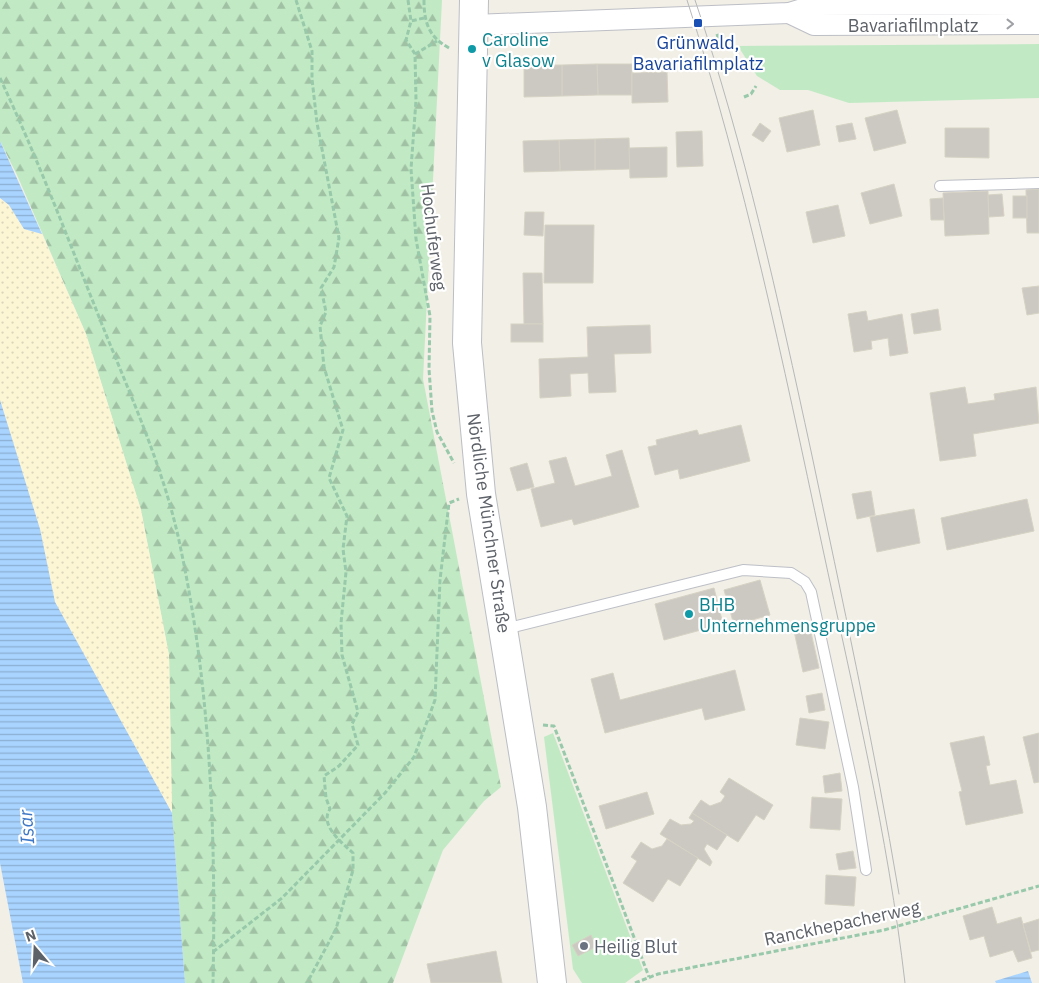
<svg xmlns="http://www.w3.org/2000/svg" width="1039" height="983" viewBox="0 0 1039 983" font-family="'IBM Plex Sans',sans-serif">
	<defs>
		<pattern id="forest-firs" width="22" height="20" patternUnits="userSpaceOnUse" patternTransform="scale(1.25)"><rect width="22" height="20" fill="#c1eac4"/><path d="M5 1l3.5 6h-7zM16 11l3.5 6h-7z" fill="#a0c1a3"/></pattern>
		<pattern id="sand-dots" width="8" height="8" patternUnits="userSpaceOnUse" patternTransform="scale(1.25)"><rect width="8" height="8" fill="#fdf6d5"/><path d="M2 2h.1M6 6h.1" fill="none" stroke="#dbd5ba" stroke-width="1.8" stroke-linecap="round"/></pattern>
		<pattern id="water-rules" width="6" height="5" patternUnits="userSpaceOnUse" patternTransform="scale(1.25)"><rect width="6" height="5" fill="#a8d4ff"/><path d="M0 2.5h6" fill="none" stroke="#8cafd2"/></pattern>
	</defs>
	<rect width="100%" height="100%" fill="#f1efe6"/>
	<g fill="#c1eac4">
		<path d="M1039,44V98L849,103L808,90H780L757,76L738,46Z"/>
		<path d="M553,733L643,970L625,983H582L573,969L544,737Z"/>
	</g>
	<path fill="url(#forest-firs)" d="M0,0H442L423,379L501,787L484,801L443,850L393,983H185L172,813L169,655L141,510L86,334L17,175L0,141Z"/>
	<path fill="url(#sand-dots)" d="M0,198L9,205L24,229L42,234L86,334L141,510L169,655L172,813L55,602L40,529L0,400Z"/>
	<g fill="url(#water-rules)">
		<path d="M0,141L42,234L24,229L9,205L0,198Z"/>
		<path d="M0,400L40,529L55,602L172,813L185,983H23L0,863Z"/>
		<path d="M1028,971L1032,983H996L995,981Z"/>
	</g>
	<g fill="#ccc9c3" stroke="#d6d2c4">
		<path d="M597,64H632V95H598Z"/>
		<path d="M597,64L598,95L562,96V65Z"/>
		<path d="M524,65H562V96L524,97Z"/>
		<path d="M667,72L668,102L632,103V73Z"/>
		<path d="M813,110L820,145L787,152L779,118Z"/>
		<path d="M897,110L906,143L874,151L865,118Z"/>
		<path d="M760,123L771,131L763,142L752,135Z"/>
		<path d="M852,123L856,139L839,142L836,126Z"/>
		<path d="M945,128H989V158L945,157Z"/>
		<path d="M702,131L703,166L677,167L676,132Z"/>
		<path d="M629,138L630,169L595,170V139Z"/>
		<path d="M595,139V170L560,171L559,140Z"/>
		<path d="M559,140L560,171L524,172L523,141Z"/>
		<path d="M667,147V177L630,178L629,148Z"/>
		<path d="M894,184L902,216L870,224L861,193Z"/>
		<path d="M1039,189V233H1027L1026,190Z"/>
		<path d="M988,191L989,234L945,236L943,193Z"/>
		<path d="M1002,194L1004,216L989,217L988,195Z"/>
		<rect x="1013" y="196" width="14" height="22"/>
		<path d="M943,198L944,220H931L930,199Z"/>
		<path d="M838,205L845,236L813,243L806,212Z"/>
		<path d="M525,212H544L543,236L524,235Z"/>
		<path d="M545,225H594L593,283H544Z"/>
		<path d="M523,273H542L543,324H524Z"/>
		<path d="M1039,286V313L1027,315L1022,288Z"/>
		<path d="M938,309L941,330L914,334L911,314Z"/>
		<path d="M866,311L868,321L902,314L908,353L890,356L888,338L871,341L872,349L854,352L848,314Z"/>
		<rect x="511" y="324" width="32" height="18"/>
		<path d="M650,325L651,353L614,354L616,392L589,393L588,373L570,374L571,396L540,398L539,359L588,357L587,327Z"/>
		<path d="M965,387L968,404L995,400L994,394L1036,387L1039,423L973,434L976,456L940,461L930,393Z"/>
		<path d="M741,425L750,461L680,479L678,469L655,475L648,447L657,445L656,440L697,430L699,435Z"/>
		<path d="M622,450L639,507L574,525L572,519L541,527L531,489L555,483L549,461L566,457L575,486L612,476L606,455Z"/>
		<path d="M527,463L534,487L517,491L510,468Z"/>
		<path d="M871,491L875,515L857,519L852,494Z"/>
		<path d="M1027,499L1034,531L947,550L941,518Z"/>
		<path d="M914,509L920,543L877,552L870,517Z"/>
		<path d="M760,580L770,615L734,625L724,590Z"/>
		<path d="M714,588L723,624L664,640L655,604Z"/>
		<path d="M810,628L819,668L803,672L794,631Z"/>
		<path d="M735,670L745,710L705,720L702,708L605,733L591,679L613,673L620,700Z"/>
		<path d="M822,693L825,710L809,713L806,696Z"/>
		<path d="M800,718L829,722L825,749L796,745Z"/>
		<path d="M1039,733V782L1034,783L1023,737Z"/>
		<path d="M984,736L990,765L986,766L990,785L1016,780L1023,813L966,825L959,792L962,791L950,743Z"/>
		<path d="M840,773L842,791L825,793L823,776Z"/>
		<path d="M729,778L773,805L764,820L756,815L738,842L692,813L701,800L710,806L721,802L725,796L720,792Z"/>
		<path d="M647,792L654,814L606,829L599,806Z"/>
		<path d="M812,797L842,799L840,830L810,828Z"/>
		<path d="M692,813L727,835L717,850L707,844L704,849L712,862L710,866L660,834L670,819L681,825L691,824L694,821L689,818Z"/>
		<path d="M667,839L698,858L680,886L668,879L653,902L623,883L637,861L631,857L641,842L652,849L662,846Z"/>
		<path d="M853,851L856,868L839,870L836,854Z"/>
		<path d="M826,875L856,877L854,906L825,904Z"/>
		<path d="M992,907L997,924L1021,917L1032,958L1018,962L1013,950L990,957L984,936L970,940L963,916Z"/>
		<path d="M1039,919V950L1031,952L1023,924Z"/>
		<path d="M591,935L596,947L578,956L572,945Z"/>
		<path d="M496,951L502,983H431L427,964Z"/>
	</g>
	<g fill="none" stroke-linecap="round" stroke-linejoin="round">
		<g stroke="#bdbfc6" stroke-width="12">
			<g id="lane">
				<path d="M940,186L1039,183"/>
				<path d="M505,629L743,570L791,573L805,582L811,592L853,787L866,870"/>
			</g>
		</g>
		<g stroke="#bdbfc6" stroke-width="22">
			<g id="street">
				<path d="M789,13L814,25L1039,24"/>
				<path d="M474,25L789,13L816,5L1039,4"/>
			</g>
		</g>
		<g stroke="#bbbec5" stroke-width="30">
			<path id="secondary" d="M474,0L467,343L481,494L532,807L552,983"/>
		</g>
		<g stroke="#98c9aa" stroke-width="3" stroke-dasharray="5 2.5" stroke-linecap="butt">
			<path d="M296,0L312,51V79L317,123L339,238L334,267L321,288L326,312L320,326L324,367L343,430L329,478L347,516L343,549L346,572L341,623L342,655L358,712L352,724L358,745L339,766L324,776L326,798L330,809C319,825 342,843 353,853V870L336,929L307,983"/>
			<path d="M408,0L411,21"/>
			<path d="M424,0C424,23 429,37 449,48"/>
			<path d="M424,18L411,21L406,40L415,54L416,100L411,169L416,239L430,316L429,369L432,411L437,432L454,463"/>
			<path d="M717,34L722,50"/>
			<path d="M415,54L437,41"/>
			<path d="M0,78C38,159 70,244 103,327C132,399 166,474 181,550C211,692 216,839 213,983"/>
			<path d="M744,97L751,94L756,86"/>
			<path d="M543,725L554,726L649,977"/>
			<path d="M213,952L282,898L385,793L414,757L435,700L440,580L449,503L459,499"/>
			<path d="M635,983L658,974L884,930L1039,886"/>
		</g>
		<use href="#lane" stroke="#fff" stroke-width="10"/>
		<use href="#street" stroke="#fff" stroke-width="20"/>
		<use href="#secondary" stroke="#fff" stroke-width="28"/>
		<g stroke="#b7b8b9" stroke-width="1">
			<path d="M687,0C745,179 783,362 822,545C853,690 888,836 905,983"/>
			<path d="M695,0C745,147 778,299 811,451C842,598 874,745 899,894"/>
		</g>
	</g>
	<defs><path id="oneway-chevron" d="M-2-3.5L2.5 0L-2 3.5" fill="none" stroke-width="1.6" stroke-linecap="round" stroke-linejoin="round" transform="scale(1.25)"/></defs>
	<use stroke="#9ea0a4" href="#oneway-chevron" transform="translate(1010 24)"/>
	<rect fill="#1a4fb4" stroke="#fff" stroke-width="2" x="693" y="18" width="10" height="10" rx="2.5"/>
	<g fill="#0f9aa8" stroke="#fff" stroke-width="2">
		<circle cx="472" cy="49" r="5"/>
		<circle cx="689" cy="614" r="5"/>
	</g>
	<circle fill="#6b7280" stroke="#fff" stroke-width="2" cx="584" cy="946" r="5"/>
	<g text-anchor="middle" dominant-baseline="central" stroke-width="4.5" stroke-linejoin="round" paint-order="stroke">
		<g font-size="18" fill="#5d6168" stroke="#fff">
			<text x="913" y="25">Bavariafilmplatz</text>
			<text transform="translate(434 237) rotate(83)">Hochuferweg</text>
			<text transform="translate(489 523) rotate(82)">Nördliche Münchner Straße</text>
			<text transform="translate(842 923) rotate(-12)">Ranckhepacherweg</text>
		</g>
		<g font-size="18" fill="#0d838f" stroke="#fff" text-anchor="start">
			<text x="482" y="39">Caroline<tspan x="482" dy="21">v Glasow</tspan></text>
			<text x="699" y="604">BHB<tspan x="699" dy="21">Unternehmensgruppe</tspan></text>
		</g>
		<g font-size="18" fill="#164399" stroke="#fff">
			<text x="698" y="42">Grünwald,<tspan x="698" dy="21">Bavariafilmplatz</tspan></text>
		</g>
		<g font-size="18" fill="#5b616d" stroke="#fff" text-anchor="start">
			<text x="594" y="946">Heilig Blut</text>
		</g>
		<g font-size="19" font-style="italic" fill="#3d77c5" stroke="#fff">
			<text transform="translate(26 827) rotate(-94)">Isar</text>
		</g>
	</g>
	<g transform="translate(35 948) rotate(341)" stroke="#ffffff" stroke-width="4" paint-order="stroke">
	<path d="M0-4L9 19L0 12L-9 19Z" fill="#5d6168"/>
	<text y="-8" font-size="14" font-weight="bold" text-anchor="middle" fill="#5d6168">N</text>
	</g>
</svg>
